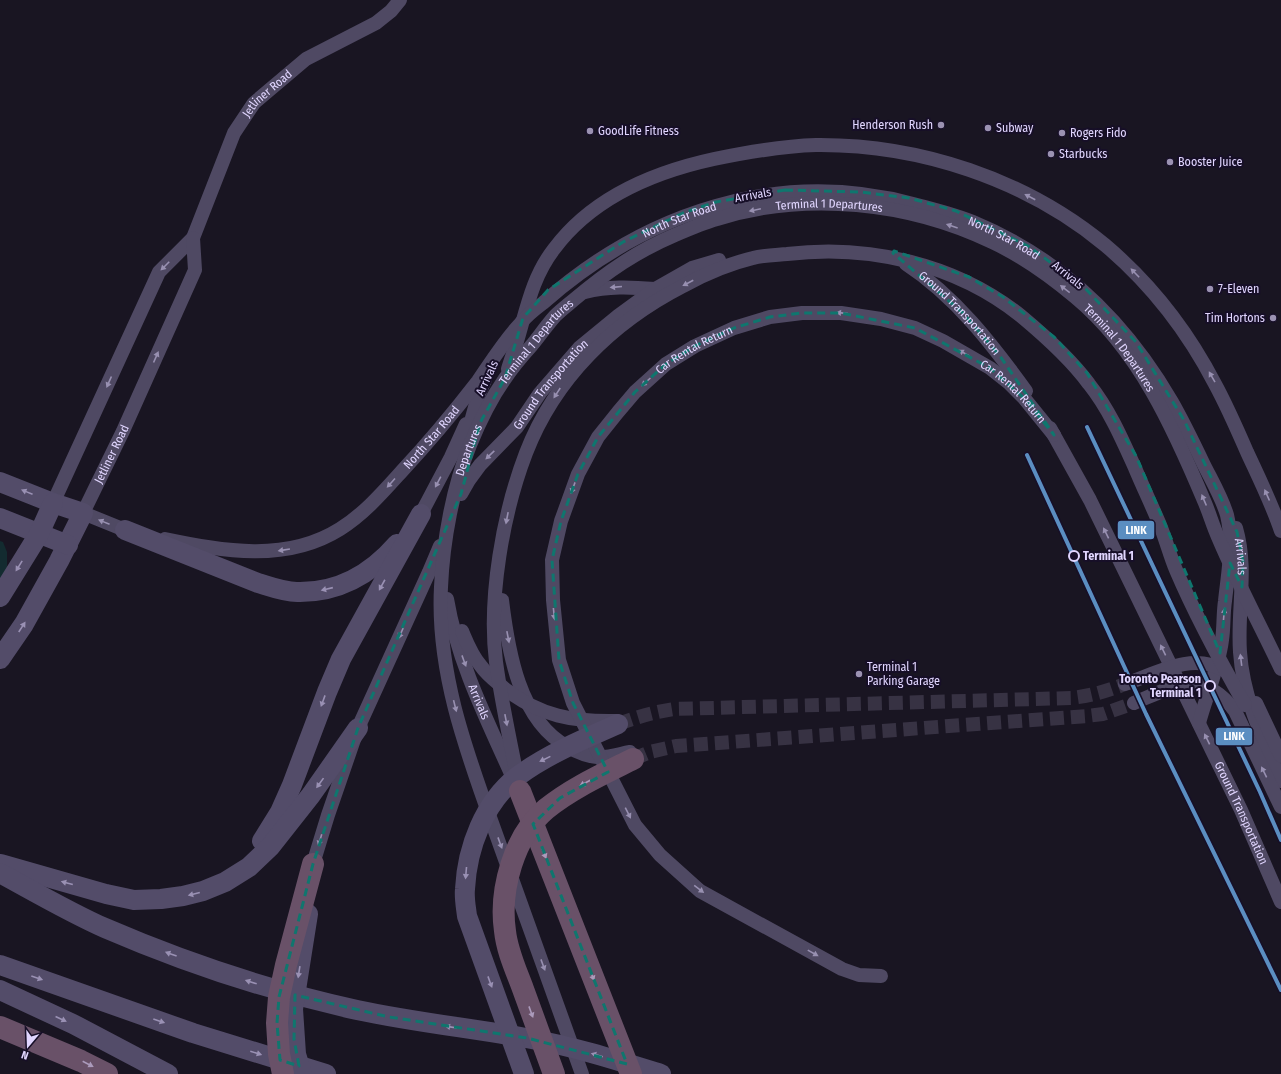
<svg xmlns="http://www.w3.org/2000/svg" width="1281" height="1074" viewBox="0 0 1281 1074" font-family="'Fira Sans Condensed',sans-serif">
	<rect width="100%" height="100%" fill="#191522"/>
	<path fill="#132b30" d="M0,541L3,542L7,552V569L0,580Z"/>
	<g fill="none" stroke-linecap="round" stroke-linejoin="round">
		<g stroke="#373243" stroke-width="14" stroke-dasharray="14 7" stroke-linecap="butt">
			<path d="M618,724C637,717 654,712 674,709L1071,698C1090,696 1107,691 1125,684"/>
			<path d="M633,759L650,752L676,746L1087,716L1103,714L1134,703"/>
		</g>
		<g stroke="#4f4963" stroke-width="14">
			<path id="s1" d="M906,264C955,296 992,344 1026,391"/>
			<path d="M585,292C608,286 631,287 655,289"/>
			<path d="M508,369C511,359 515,349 518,338C527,307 533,276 554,249C592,198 654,172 714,159C748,152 782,146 816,145C919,144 1025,179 1105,245C1150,283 1188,332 1215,384C1227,406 1237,429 1247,452C1259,478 1272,504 1281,531"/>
			<path id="s2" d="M1050,428L1090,500L1132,586L1241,810L1281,902"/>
			<path d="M467,436L478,396L485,380"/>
			<path id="s3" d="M461,494L469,480L480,465L517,427L540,393L579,348L618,316L655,289L692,268L719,260"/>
			<path id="s4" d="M53,503L159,272L193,238L234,133L254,103L306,59L376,23L391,11L400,0"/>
			<path d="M421,514L451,457L466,424"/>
			<path id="s5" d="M1236,528C1248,569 1237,610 1240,652C1243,698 1263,739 1281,781"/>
			<path id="s6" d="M133,532L125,530L83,513L123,431L195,270L193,238"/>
			<path id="s7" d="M165,539C223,551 286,563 340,529C364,514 383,492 402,471C429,442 454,412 478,381C491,362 504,341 520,324C526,316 535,309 543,303C646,212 778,168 913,204C933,209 953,214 973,222C1060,258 1125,321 1172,402C1184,423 1194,444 1204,465C1212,481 1222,498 1227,515C1234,544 1228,572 1225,601C1223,614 1224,627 1222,640C1219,666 1206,697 1199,723"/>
			<path id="s8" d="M447,599C458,665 490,726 517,787"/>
			<path d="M502,600C508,650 519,721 568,747C577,752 586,756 597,757C608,758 619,754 630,752"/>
			<path d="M462,631C467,643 472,656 481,666C487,675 497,682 505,689C540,716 573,722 617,721"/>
			<path d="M1125,684C1157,673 1191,652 1224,670"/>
			<path d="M1134,703C1175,686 1202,668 1235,711L1281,807"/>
			<path d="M1256,703L1281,756"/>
			<path d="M516,771C509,735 501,699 496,662C488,598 503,513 526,453C555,378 613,322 683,286C705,274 728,264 753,258C764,255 776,255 787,254C869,244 956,264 1021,316C1045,336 1070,358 1089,384C1109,409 1122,439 1135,468C1143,487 1152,506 1160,525C1166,540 1170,556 1176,570C1196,617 1220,661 1245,705"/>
			<path d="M313,864L328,815L358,728L429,572L440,546"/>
			<path id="s9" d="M881,976L859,975L842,969L700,891L660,855L635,825L573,703L559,660L553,600L552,560L561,521L578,474L598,437L618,412L635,392L666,364L695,346L734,328L770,317L802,313H841L881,319L915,328L943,341L990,368L1009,383L1024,398L1054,435"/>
			<path id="s10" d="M582,1074C555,1000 529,925 502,851C472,766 436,679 441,587C443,541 453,487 470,445C479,423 490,400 504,380C512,368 522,356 532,345C540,335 547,325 555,316C561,310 569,304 576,298C607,272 637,251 675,235C689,229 703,223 717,219C806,191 909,202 992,242C1022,256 1050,276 1075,297C1139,350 1174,429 1205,503C1210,515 1213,526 1218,537C1237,582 1260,625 1281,669"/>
		</g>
		<g stroke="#534c69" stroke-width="20">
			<path d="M0,482L53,503L83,513L59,561L24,624L0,659"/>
			<path d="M0,518L68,545"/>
			<path d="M125,530L258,583C271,587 284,592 297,592C338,593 371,574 397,544"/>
			<path d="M0,597L39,534L53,503"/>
			<path d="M262,841L280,812L292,785L327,692L341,659L421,514"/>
			<path d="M1,864L106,894L134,900L161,899L183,896L203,891L225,882L249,867L270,847L311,795L358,728"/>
			<path d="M0,873C35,892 69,912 105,928C186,963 271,991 357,1010C413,1022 470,1028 526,1038C572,1046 616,1060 661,1074"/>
			<path d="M0,965L193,1033L326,1074"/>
			<path d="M0,990L73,1024L168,1074"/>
			<path d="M302,1074L296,1054L293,1009L308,914"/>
			<path d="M524,1074L467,916C466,907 464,898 465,889C467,848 484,802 518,776C548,754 584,739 618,724"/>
		</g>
		<g stroke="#695168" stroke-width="22">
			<path d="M520,791L631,1074"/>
			<path d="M0,1027L81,1061L107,1074"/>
			<path d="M283,1074L279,1054L277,1023L279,997L286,965L313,864"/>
			<path d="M554,1074C544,1046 533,1017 523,989C516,970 507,951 505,931C499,890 514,836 546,809C572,788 603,774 633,759"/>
		</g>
		<g stroke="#170f28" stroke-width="7">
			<g id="metro-1">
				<path d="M1087,427L1260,792L1281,840"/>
				<path d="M1027,455L1146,714L1281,990"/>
			</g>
		</g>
		<use href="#metro-1" stroke="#5b8ec1" stroke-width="4"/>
	</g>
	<defs><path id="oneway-solid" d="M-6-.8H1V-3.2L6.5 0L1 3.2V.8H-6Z"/></defs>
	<g fill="#9890b1">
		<use href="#oneway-solid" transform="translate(1030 197) rotate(-152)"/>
		<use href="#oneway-solid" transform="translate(755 210) rotate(168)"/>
		<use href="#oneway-solid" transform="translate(952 226) rotate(-161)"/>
		<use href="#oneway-solid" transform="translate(165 266) rotate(135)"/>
		<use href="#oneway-solid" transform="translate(1135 273) rotate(-134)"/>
		<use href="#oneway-solid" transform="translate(688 283) rotate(152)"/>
		<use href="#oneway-solid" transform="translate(616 287) rotate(175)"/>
		<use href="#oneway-solid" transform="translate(1065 289) rotate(-142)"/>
		<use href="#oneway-solid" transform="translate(842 313) rotate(-175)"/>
		<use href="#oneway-solid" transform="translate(964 353) rotate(-150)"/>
		<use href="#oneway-solid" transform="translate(156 357) rotate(-66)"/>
		<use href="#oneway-solid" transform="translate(1212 377) rotate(-120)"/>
		<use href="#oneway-solid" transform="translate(109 382) rotate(114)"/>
		<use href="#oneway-solid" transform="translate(646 382) rotate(138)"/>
		<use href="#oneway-solid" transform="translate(557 393) rotate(123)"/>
		<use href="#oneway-solid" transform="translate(490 455) rotate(136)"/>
		<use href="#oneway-solid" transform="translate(438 482) rotate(118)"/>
		<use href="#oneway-solid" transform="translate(391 483) rotate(132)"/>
		<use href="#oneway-solid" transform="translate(573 488) rotate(110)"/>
		<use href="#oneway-solid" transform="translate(1267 495) rotate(-114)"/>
		<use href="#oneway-solid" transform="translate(1204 500) rotate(-113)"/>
		<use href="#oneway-solid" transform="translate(507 518) rotate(101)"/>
		<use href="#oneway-solid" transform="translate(104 522) rotate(-158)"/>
		<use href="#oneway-solid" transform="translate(1106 533) rotate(-116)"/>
		<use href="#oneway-solid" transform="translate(284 550) rotate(171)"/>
		<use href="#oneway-solid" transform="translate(554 614) rotate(84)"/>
		<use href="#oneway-solid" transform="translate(1224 614) rotate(-85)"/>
		<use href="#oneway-solid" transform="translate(401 633) rotate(114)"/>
		<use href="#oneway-solid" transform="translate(508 637) rotate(79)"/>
		<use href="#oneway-solid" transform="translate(1163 650) rotate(-116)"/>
		<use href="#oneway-solid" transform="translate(1241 660) rotate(-97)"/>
		<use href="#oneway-solid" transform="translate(464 661) rotate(70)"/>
		<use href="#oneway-solid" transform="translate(455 706) rotate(76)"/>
		<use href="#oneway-solid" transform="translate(506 720) rotate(79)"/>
		<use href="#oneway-solid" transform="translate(1207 739) rotate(-116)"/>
		<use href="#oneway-solid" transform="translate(1264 772) rotate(-116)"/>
		<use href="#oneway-solid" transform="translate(628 813) rotate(63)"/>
		<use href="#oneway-solid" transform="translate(320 840) rotate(107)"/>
		<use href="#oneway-solid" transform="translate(500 843) rotate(70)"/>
		<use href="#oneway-solid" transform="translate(699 889) rotate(37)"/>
		<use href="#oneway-solid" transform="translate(813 953) rotate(29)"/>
		<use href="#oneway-solid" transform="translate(543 965) rotate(70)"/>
	</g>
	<g fill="#9a91b4">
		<use href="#oneway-solid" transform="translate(27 492) rotate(-158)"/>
		<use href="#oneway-solid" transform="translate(19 566) rotate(122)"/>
		<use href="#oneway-solid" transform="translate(382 585) rotate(119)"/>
		<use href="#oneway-solid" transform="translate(327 589) rotate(167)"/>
		<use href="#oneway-solid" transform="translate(22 627) rotate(-57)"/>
		<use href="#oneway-solid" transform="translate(323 701) rotate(110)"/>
		<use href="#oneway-solid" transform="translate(545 759) rotate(154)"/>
		<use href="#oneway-solid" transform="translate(320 783) rotate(126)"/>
		<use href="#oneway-solid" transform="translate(466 873) rotate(95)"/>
		<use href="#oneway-solid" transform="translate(67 883) rotate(-165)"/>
		<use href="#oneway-solid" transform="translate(194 894) rotate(166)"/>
		<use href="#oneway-solid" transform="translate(171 954) rotate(-160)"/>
		<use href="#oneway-solid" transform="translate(299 972) rotate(99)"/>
		<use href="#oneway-solid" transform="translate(37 978) rotate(19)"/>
		<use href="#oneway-solid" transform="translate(251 982) rotate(-162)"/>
		<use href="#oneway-solid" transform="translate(490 982) rotate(70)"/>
		<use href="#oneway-solid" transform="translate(61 1019) rotate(25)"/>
		<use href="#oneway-solid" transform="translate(159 1021) rotate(19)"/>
		<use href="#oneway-solid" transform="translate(451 1027) rotate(-171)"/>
		<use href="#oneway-solid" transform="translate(256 1053) rotate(17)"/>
		<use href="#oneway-solid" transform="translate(597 1055) rotate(-164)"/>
	</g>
	<g fill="#ab9abb">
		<use href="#oneway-solid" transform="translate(585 783) rotate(152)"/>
		<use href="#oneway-solid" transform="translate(544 853) rotate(68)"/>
		<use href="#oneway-solid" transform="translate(592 975) rotate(69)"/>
		<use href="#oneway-solid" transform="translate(531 1012) rotate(70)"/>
		<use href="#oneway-solid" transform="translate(88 1064) rotate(27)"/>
	</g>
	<path fill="none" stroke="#0f766e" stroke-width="3" stroke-dasharray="8 5" stroke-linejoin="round" d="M785,190L860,192L909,198L956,211L1028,246L1083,286L1136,342L1184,420L1237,532L1243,561L1242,587L1230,563L1220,653L1136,456L1087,373L1054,337L1003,297L969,277L894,251L893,253L963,313L1000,356L1054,435L1024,398L990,368L915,328L841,313H802L770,317L734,328L695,346L666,364L635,392L598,437L578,474L561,521L552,560L559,660L573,703L608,772L560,798L533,824L627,1064L527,1038L389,1017L295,995L294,1039L299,1066L280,1060L277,1023L279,997L313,864L358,728L461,494L480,423L505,378L523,318L548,290L623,242L683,213L716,202Z"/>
	<g fill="#9b92b2" stroke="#170f28" stroke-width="1.5">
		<circle cx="941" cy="125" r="4"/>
		<circle cx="988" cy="128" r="4"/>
		<circle cx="590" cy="131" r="4"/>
		<circle cx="1062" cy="133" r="4"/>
		<circle cx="1051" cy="154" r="4"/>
		<circle cx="1170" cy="162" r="4"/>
		<circle cx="1210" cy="289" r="4"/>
		<circle cx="1273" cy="318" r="4"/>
		<circle cx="859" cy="674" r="4"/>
	</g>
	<g fill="#170f28" stroke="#e1d6ff" stroke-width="2">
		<circle cx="1074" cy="556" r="5"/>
		<circle cx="1210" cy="686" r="5"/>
	</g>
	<g text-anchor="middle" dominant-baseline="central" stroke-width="4" stroke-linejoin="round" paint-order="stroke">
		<g font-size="12" fill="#e1d6ff" stroke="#170f28">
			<text stroke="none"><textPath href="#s4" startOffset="467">Jetliner Road</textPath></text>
			<text transform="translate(753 195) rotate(-10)">Arrivals</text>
			<text stroke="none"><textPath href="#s10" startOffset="1115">Terminal 1 Departures</textPath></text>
			<text stroke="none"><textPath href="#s7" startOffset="646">North Star Road</textPath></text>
			<text stroke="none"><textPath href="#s7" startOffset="982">North Star Road</textPath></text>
			<text transform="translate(1068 275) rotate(39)">Arrivals</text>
			<text stroke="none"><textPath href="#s1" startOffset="73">Ground Transportation</textPath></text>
			<text stroke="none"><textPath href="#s10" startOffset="779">Terminal 1 Departures</textPath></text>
			<text stroke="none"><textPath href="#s10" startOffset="1451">Terminal 1 Departures</textPath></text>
			<text stroke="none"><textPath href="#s9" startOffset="841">Car Rental Return</textPath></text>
			<text transform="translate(487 378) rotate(-65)">Arrivals</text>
			<text stroke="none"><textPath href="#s3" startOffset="142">Ground Transportation</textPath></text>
			<text stroke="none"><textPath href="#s9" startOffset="1189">Car Rental Return</textPath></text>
			<text stroke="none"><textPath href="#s7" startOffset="310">North Star Road</textPath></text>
			<text stroke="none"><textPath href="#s10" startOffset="650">Departures</textPath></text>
			<text stroke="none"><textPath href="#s6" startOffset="119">Jetliner Road</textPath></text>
			<text stroke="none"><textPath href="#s5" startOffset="29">Arrivals</textPath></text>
			<text stroke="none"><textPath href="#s8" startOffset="108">Arrivals</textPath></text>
			<text stroke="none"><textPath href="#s2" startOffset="430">Ground Transportation</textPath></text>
		</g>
		<g font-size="12" fill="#e1d6ff" stroke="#170f28" text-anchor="start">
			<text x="933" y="125" text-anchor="end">Henderson Rush</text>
			<text x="996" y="128">Subway</text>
			<text x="598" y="131">GoodLife Fitness</text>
			<text x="1070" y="133">Rogers Fido</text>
			<text x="1059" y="154">Starbucks</text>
			<text x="1178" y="162">Booster Juice</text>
			<text x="1218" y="289">7-Eleven</text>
			<text x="1265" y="318" text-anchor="end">Tim Hortons</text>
			<text x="867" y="667">Terminal 1<tspan x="867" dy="14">Parking Garage</tspan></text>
		</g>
		<g font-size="12" font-weight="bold" fill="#e1d6ff" stroke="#170f28" text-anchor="start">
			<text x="1083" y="556">Terminal 1</text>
			<text x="1201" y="679" text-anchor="end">Toronto Pearson<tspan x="1201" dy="14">Terminal 1</tspan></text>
		</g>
	</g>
	<g stroke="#170f28" stroke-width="1.5">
		<rect x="1117" y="520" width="38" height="20" rx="4" fill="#5b8ec1"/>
		<rect x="1215" y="727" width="38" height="19" rx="4" fill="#5b8ec1"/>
	</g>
	<g font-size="11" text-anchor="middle" font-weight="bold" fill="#fff">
		<text x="1136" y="534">LINK</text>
		<text x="1234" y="740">LINK</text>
	</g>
	<g transform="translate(28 1046) rotate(199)" stroke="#170f28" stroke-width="3" paint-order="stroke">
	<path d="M0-3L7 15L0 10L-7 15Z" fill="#e1d6ff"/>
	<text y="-6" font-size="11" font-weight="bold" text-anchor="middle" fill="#e1d6ff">N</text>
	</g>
</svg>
